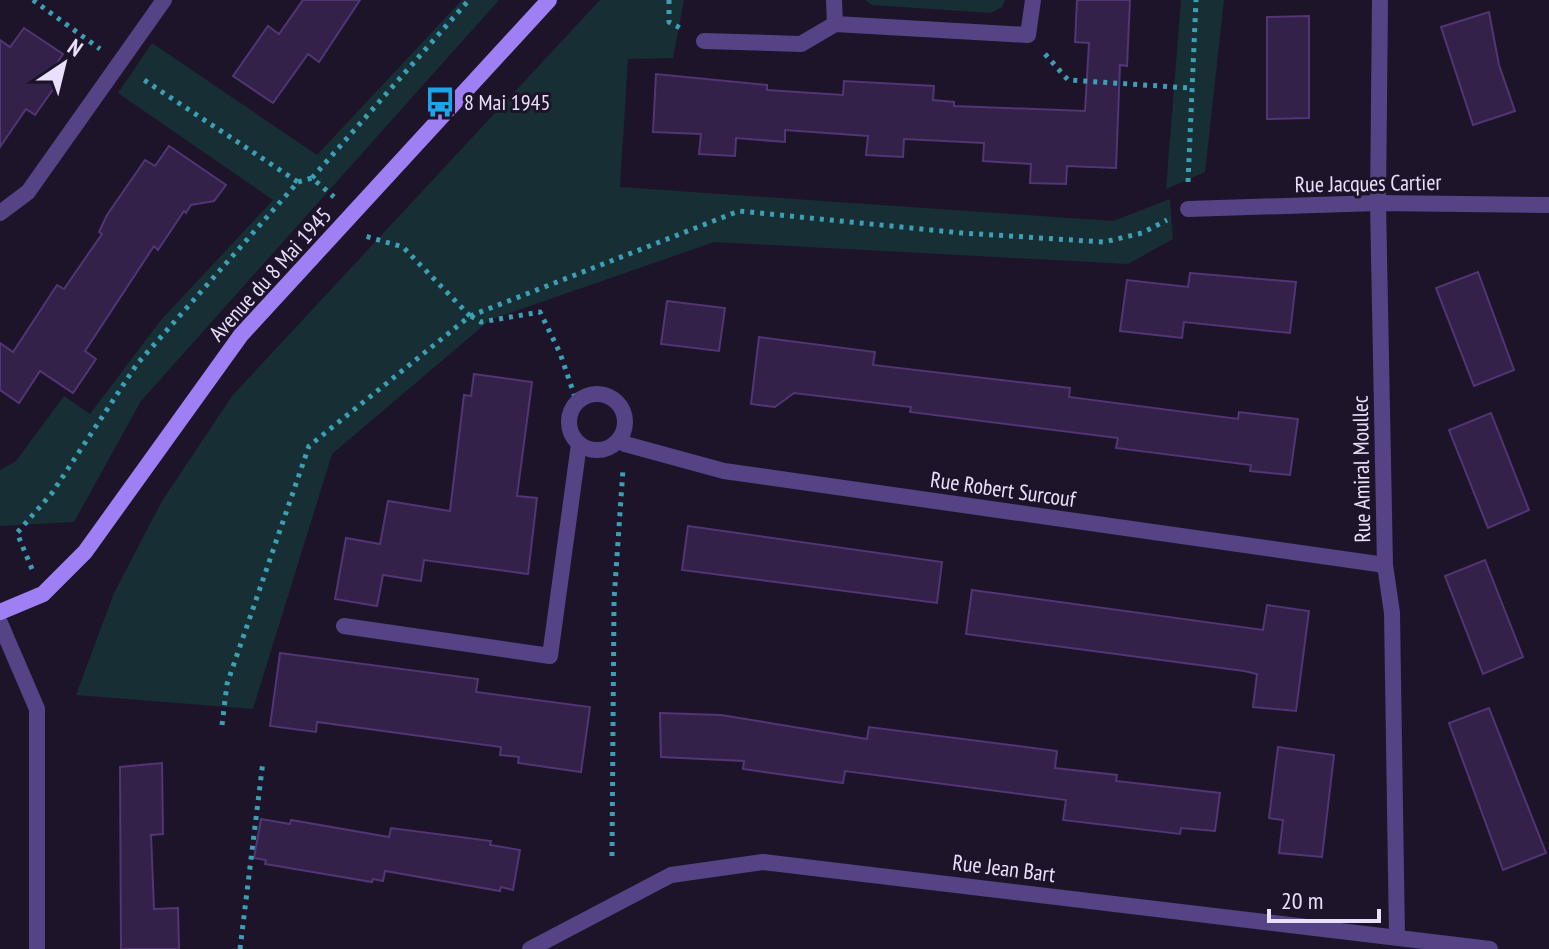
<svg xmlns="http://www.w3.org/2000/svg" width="1549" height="949" viewBox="0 0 1549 949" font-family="'PT Sans Narrow',sans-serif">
	<rect width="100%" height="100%" fill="#1d142a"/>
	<g fill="#172e34">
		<path d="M462,0H499L141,401L74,522L0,526V470L16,461L64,396L90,414L161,320L273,200L118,93L152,43L317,155Z"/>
		<path d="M600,0H684L673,58L628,59L620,187L1113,221L1170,199L1173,239L1128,264L714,242L490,320L332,454L253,709L76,695L114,593L162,501L232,396Z"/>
		<path d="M865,0H1005L1002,7L991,13L872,5Z"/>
		<path d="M1181,0H1224L1205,172L1166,189Z"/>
	</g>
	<g fill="#33214a" stroke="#513574" stroke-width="2">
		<path d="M303,0H360L319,62L308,54L273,103L233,76L268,26L279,34Z"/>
		<path d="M1077,0H1130L1127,66L1120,65L1116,168L1067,166L1066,184L1030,183L1031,164L983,161L984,143L904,139L903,157L884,156L866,155L868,136L785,130V142L736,138L735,156L699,154L701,134L653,132L656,74L767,85V90L843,95L844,81L934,86L933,100L954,102V106L1085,111L1089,43L1075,42Z"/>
		<path d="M1489,12L1499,65L1515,111L1473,125L1441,27Z"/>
		<path d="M1309,16V118L1267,119V17Z"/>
		<path d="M24,28L63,54L50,74L59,81L35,115L26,109L0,147V40L10,47Z"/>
		<path d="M169,146L226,185L214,201L191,205L186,213L184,211L158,250L154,246L85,351L96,359L73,393L40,371L19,403L0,390V343L13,352L57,285L64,289L102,234L99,232L107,215L145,160L155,166Z"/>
		<path d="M1478,272L1514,370L1474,386L1436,288Z"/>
		<path d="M1190,273L1296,282L1290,333L1184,322L1182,338L1120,331L1127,280L1188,287Z"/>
		<path d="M667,301L725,308L719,351L661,344Z"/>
		<path d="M759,337L875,352L873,365L1070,388L1069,397L1238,419L1239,412L1298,419L1290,475L1250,471L1251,465L1116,448L1118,438L910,412L911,407L794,393L775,407L751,404Z"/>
		<path d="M474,374L532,382L517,496L537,498L528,574L424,560L421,581L383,575L377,606L335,599L346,538L380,544L388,501L450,511L464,395L471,396Z"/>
		<path d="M1491,413L1529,510L1488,528L1449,430Z"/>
		<path d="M688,526L942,562L937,603L682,570Z"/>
		<path d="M1485,560L1523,657L1483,674L1445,576Z"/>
		<path d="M972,590L1263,630L1267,605L1309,611L1296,711L1253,707L1257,674L1244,671L966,634Z"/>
		<path d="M280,653L478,679L476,692L590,707L581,772L518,763L519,757L500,755L501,747L317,722L316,732L270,726Z"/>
		<path d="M1489,708L1546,853L1503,870L1449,723Z"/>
		<path d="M660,713L721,715L867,739L869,727L1057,751L1055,768L1117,775L1116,781L1220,793L1215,831L1181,828L1180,834L1063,820L1066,800L845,771L843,783L743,769L744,761L661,757Z"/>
		<path d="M1278,747L1334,755L1322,857L1279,853L1283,820L1269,818Z"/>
		<path d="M162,763L163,834L151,835L154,909L178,908L179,949H121L120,767Z"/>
		<path d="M261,819L290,824L291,820L389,837L391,828L491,841L490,845L520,850L513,890L501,887L500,891L385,871L383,881L373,879L372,882L265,864L266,860L254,858Z"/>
	</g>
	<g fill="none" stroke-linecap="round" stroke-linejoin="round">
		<g stroke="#3c9fb4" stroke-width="5" stroke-dasharray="4 6" stroke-linecap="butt">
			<path d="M33,0L100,49"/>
			<path d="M669,0V22L684,30"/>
			<path d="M1045,54L1068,80L1190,88"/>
			<path d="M312,178L469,0"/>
			<path d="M298,182L312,178L334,197"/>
			<path d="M1188,182L1196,0"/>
			<path d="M470,316L739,211L962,233L1104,242L1142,233L1167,220"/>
			<path d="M471,316L481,322L540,312L560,353L577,403"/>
			<path d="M32,569L17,533L52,493L137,364L298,182L141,78"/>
			<path d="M222,725L227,684L309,446L470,316L403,247L365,236"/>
			<path d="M612,856L614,600L623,469"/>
			<path d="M240,949L263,761"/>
		</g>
		<g stroke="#554385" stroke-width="16">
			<path d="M834,0L835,24L1028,35L1033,0"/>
			<path d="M1380,0L1378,203L1385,565L1392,613L1397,937"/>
			<path d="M704,41L801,44L835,24"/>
			<path d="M1188,209L1378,203L1549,205"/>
			<path d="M0,213L28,192L164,0"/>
			<circle cx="597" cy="422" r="28"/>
			<path d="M620,439L625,444L724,471L1385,565"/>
			<path d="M0,623L37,709V949"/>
			<path d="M344,626L550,656L579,444"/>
			<path d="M530,949L671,875L763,862L1490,949"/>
		</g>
		<path stroke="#9e7ff4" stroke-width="16" d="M0,612L43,594L85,552L241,335L549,0"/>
	</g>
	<defs>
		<g id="bus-bare" transform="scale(2.4)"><path d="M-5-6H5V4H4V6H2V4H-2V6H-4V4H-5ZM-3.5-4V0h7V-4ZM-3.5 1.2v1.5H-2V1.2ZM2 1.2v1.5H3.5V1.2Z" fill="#1da5ec" stroke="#1d142a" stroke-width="2.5" paint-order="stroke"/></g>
	</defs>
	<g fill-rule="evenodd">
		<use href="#bus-bare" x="440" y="102"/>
	</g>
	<g text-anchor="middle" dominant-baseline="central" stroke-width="6" stroke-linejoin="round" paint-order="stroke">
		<g font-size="22" fill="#eae0fc" stroke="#1d142a" text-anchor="start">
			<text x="464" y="102">8 Mai 1945</text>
		</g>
		<g font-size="22" fill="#eae0fc" stroke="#1d142a">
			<text transform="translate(1368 183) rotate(-1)">Rue Jacques Cartier</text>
			<text transform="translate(270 274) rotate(-48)">Avenue du 8 Mai 1945</text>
			<text transform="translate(1361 469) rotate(-91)">Rue Amiral Moullec</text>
			<text transform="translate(1003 489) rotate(8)">Rue Robert Surcouf</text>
			<text transform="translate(1004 868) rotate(7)">Rue Jean Bart</text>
		</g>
	</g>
	<g transform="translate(64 64) rotate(35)" stroke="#1d142a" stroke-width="6" paint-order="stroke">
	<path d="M0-6L14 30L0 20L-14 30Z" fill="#eae0fc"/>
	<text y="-12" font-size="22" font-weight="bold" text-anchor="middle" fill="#eae0fc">N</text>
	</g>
	<path d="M1269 909v12h110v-12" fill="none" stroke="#eae0fc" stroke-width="4"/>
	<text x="1281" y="909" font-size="24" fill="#eae0fc" stroke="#1d142a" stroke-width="6" paint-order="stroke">20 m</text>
</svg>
